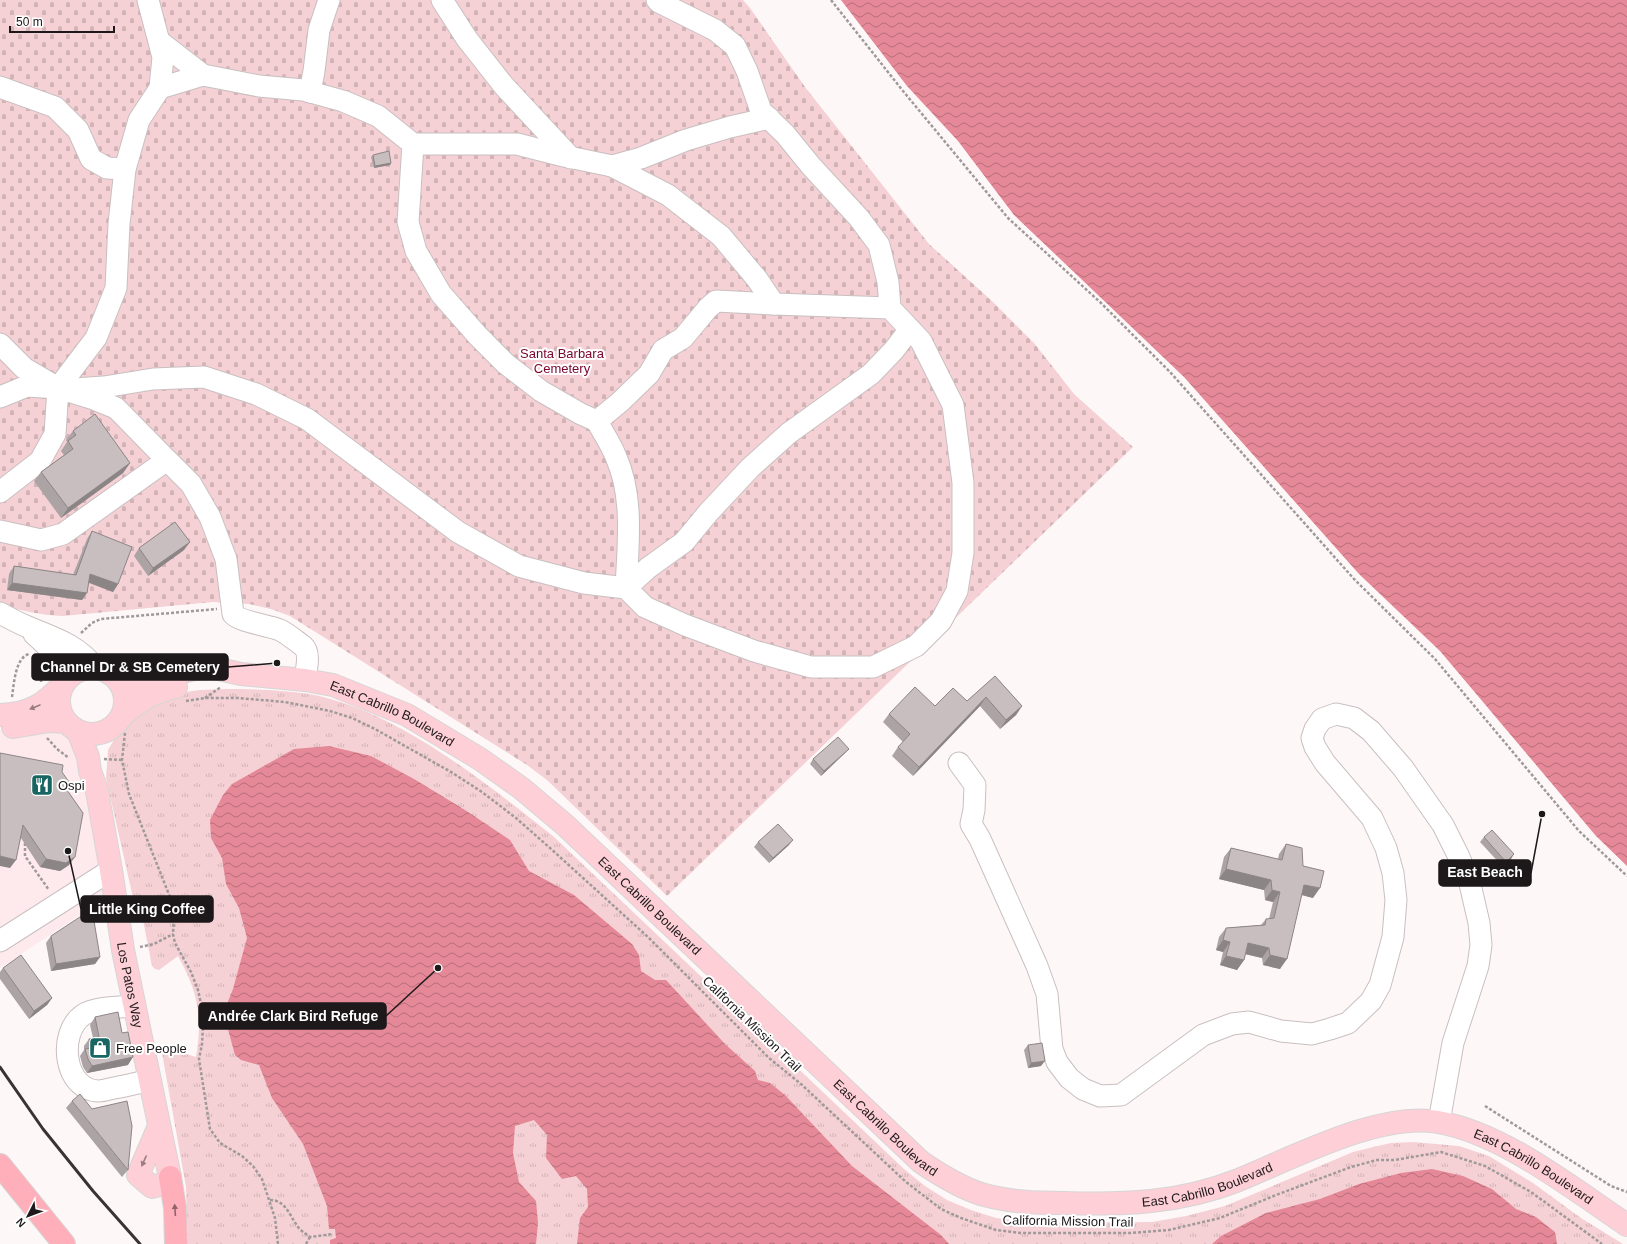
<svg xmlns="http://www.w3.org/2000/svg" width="1627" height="1244" viewBox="0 0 1627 1244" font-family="Helvetica,sans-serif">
	<defs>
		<pattern id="cemetery-stones" width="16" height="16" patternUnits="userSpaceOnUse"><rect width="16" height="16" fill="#f5d1d5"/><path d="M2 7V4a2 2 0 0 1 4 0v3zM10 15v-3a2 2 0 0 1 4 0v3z" fill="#d2b3b6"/></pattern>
		<pattern id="park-tufts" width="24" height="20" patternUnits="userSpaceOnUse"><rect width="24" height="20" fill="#f5d1d5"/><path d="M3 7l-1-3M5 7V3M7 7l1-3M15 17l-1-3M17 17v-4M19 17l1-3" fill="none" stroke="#d2b3b6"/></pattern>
		<pattern id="water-waves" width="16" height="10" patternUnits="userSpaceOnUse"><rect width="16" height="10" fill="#e58897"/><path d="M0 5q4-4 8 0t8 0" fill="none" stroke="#b96e7a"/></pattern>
	</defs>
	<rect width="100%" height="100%" fill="#fef7f8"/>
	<path fill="#feeaec" d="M49,728L69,733L82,748L109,896L0,968V730L28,731Z"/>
	<path fill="url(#cemetery-stones)" d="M0,0H743L750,8L805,87L929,244L992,301L1034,343L1074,394L1133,447L667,896L547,780L527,765L290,616L271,609L249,604L213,602L63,616C40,615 21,611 0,604Z"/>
	<path fill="url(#park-tufts)" d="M227,689C254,689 282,690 309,694C395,709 486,783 553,836L904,1169L925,1186L947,1200L971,1210L996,1218L1038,1223L1152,1222L1186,1216L1225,1206L1353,1152L1373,1147L1391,1143L1413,1142L1459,1146L1489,1156L1533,1183L1581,1218L1623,1244H188L186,1187L162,1053L166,1048L196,1057C203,1017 198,992 178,956L159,970L155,969L152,966L142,915L136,911L106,778L108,750L115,738L125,725L165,695L200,690Z"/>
	<g fill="url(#water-waves)">
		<path d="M841,0H1627V866L1596,836L1440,651L1359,574L1184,377L1014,215L958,141L907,86Z"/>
		<path d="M329,746L371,756L414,779L465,810L510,840L529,871L574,895L632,944L639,955L641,971L655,980H666L725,1044L755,1071L758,1080L770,1083L785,1095L852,1166L941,1235L949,1244H577L580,1218L588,1207L587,1189L576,1176L562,1179L546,1158L547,1135L534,1120L515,1126L513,1153L519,1182L536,1201L538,1223L536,1244H330V1240L336,1238L335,1229H329L327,1206L303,1144L272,1098L259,1065L241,1060L235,1055L226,1022L225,1009L233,989L247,938L239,908L226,884L222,858L211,838L210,820L223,795L232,784L294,749Z"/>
		<path d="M1432,1169L1463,1176L1492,1189L1516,1209L1536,1217L1555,1232L1557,1244H1212L1221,1236L1266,1213L1320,1199L1359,1184L1401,1173Z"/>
	</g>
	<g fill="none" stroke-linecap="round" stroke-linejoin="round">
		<g stroke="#c9bfc0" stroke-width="23">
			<g id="minor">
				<path d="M442,0L467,39L504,86L571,158"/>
				<path d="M657,0L659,2L715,30L735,46L747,71L761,111L785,134L811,166L859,218L879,245L888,282L890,308"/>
				<path d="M159,41L203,75"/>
				<path d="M0,87L55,107L78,130L91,159L107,168L125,169"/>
				<path d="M310,92L314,71L319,30L329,0"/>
				<path d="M413,144L408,222L416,251L441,294L478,336L506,364L541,391L581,414L597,421L620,402L649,374L663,350L683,338L708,308L716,301L774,304"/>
				<path d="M612,166L641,158L686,140L730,127L769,118"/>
				<path d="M0,344L24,368L58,388L94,399L116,408L167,460"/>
				<path d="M0,397L27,386L74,389L104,387L153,379L204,377L256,394L307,419L458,532L519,566L584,583L626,588L645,607L685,625L754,651L811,667H873L916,646L941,621L957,591L963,553V483L953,405L921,341L890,308L774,304L757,279L721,236L668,195L612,166L564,156L517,144H413L378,116L343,101L303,90L259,86L203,75L160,88"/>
				<path d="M597,421C603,433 611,444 616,457C634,497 628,545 626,588L648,568L684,542L708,513L750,468L789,433L871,374L894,350L910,329"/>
				<path d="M0,492L40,461L55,434L58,388L96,338L116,288L119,224L125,169L139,120L160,88L163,57L148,0"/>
				<path d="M0,531L41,540L63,534L167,460L191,484L210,517L226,559L233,614C240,622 268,625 280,630C288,634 296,641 303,646C311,653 306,670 305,680"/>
				<path d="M0,613C9,618 18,623 28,627C52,637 79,645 95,668"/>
				<path d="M34,634C49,647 60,659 68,678"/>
				<path d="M959,763L975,785L974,810L971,824L980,839L1037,966L1047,994L1052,1049L1057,1062L1069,1078L1083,1089L1100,1096L1121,1095L1203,1035L1232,1024L1249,1022L1281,1031L1312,1034L1330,1029L1348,1023L1371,1001L1380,985L1393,937L1396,900L1393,873L1386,848L1372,818L1325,763L1315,747L1312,738L1315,729L1322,719L1336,714L1354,718L1371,731L1403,768L1443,825L1459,857L1470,884L1479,923L1481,945L1478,966L1453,1043L1439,1122"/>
				<path d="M0,941L111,870"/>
				<path d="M134,1006C120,1007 95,1007 83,1015C57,1033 64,1091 99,1091C104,1091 109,1089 114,1088C126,1086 138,1083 150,1080"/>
			</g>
		</g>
		<g stroke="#d6d6d6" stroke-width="24">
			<g id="major">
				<circle cx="92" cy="701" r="33"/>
				<path id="s1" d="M109,673L125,679L145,681L190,670L209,667L241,674L305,680L333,685L407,715L480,759L521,788L565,825L921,1162C940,1175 959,1187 981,1194C1008,1202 1036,1203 1064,1203C1123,1205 1180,1203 1236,1181C1291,1159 1380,1111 1438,1122C1503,1133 1573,1189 1627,1225"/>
				<path d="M0,715C29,714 44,705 63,684"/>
				<path d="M122,716C138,701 155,691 176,687"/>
				<path d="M13,727L49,721L66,722"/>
				<path id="s2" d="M78,731L88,757L90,771L97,791L111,870L123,950L167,1163L170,1177L163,1184L152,1187L138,1175L159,1126"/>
			</g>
		</g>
		<g stroke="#d6d6d6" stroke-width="24">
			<g id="highway">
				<path d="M0,1165L64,1244"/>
				<path d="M170,1177L175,1208L176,1244"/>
			</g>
		</g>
		<g stroke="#9f999a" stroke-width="2.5" stroke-dasharray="3 2" stroke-linecap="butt">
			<path d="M831,0L903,91L1008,218L1101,303L1170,372L1354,579L1435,659L1579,831L1627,876"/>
			<path d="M81,633L92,623L101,619L217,609"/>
			<path d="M41,682L42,669L43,668"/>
			<path d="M12,697C14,684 15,658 29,654"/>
			<path d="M205,698L221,687"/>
			<path d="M186,701L205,698H238L285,702L330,711L352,718L375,729L451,772L482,792L516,818L550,848L649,938L769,1058L801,1084L906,1182L941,1209L961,1218L996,1230L1021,1233H1130L1169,1230L1220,1218L1276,1195L1351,1167L1377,1160H1395L1441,1152L1485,1166L1531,1192L1602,1244"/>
			<path d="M125,733L122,760L129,794L170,897L174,917L173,934L175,943L191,972L198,990L202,1008L203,1026L202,1044L199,1059L210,1129L220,1143L242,1156L253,1166L262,1179L275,1218L278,1244"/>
			<path d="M47,738L57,749L69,758"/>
			<path d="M104,759L122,760"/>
			<path d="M25,843V856L49,890"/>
			<path d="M140,947L154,944L173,934"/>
			<path d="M1485,1106L1611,1186L1627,1192"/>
			<path d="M270,1200C285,1200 289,1214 296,1224C299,1230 305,1233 310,1237L333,1234"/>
			<path d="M306,1244L310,1237"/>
		</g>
		<use href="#minor" stroke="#fff" stroke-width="21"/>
		<use href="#major" stroke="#fecfd6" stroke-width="22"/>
		<use href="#highway" stroke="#feafba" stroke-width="22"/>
		<path stroke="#383435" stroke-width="3" d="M0,1067L43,1129L93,1191L140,1244"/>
	</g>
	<g fill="#aca3a4">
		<path d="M373,155L391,163L390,165L374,168L371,157Z"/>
		<path d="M73,431L130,463L123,473L61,518L34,481L41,472L64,455L61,451L67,442L66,440Z"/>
		<path d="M92,531L118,584L113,592L89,583L82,600L7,590L9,574L14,566L73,575L87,539Z"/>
		<path d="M139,548L184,550L148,576L134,556Z"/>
		<path d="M995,676L1022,706L1016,715L1000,729L980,706L913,776L892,756L898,747L903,742L883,722L889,714L967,701Z"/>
		<path d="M849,749L845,753L821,776L810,764L813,759Z"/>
		<path d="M0,753L62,772L67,790L69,865L60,871L40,867L21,838L10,868Z"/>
		<path d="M1484,837L1511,859L1503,867L1480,842Z"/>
		<path d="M758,842L789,845L769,863L754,847Z"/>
		<path d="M1286,844L1303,866L1313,898L1302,895L1280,969L1263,965L1262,958L1245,954L1244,960L1237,970L1220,965L1223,952L1216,950L1219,937L1226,928L1261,925L1266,919H1269L1273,902L1265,900L1264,890L1219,879L1224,857L1231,848L1278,859L1279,854Z"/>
		<path d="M51,936L100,957L95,964L51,971L46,943Z"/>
		<path d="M3,968L52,998L47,1005L29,1019L0,979V972Z"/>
		<path d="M95,1017L128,1065L87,1073L83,1067L80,1056L84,1050V1046L89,1039L93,1038L90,1025Z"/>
		<path d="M1028,1045L1041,1066L1028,1068L1024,1050Z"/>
		<path d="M72,1101L128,1170L122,1177L66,1108Z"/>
	</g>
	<g fill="#8c8586">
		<path d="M391,163L390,165L374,168L375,166Z"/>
		<path d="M130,463L123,473L61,518L68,508Z"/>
		<path d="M190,542L184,550L148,576L153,568Z"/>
		<path d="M90,574L118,584L113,592L85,581Z"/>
		<path d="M12,583L87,593L82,600L7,590Z"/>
		<path d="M986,697L980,706L913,776L919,767Z"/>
		<path d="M1022,706L1016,715L1000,729L1006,720Z"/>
		<path d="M849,749L845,753L821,776L824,771Z"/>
		<path d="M793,840L789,845L769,863L773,858Z"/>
		<path d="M1514,854L1511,859L1503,867L1506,862Z"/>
		<path d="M0,856L16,860L10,868L0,866Z"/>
		<path d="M75,857L69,865L60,871L40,867L46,859Z"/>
		<path d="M1226,869L1271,880L1264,890L1219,879Z"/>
		<path d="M1304,885L1320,888L1313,898L1298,894Z"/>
		<path d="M1272,890L1280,892L1273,902L1265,900Z"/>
		<path d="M1223,940L1230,942L1223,952L1216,950Z"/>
		<path d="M1248,943L1269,948L1262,958L1241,953Z"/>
		<path d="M1270,955L1287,959L1280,969L1263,965Z"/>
		<path d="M1226,956L1244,960L1237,970L1220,965Z"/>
		<path d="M100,957L95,964L51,971L56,964Z"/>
		<path d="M52,998L47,1005L29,1019L34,1011Z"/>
		<path d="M133,1057L128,1065L87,1073L92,1066Z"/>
		<path d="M1045,1061L1041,1066L1028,1068L1031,1063Z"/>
	</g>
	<g fill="#c8bebf" stroke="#8c8586">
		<path d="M389,151L391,163L375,166L373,155Z"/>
		<path d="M95,414L130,463L68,508L41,472L73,449L68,441L76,435L73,431Z"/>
		<path d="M175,522L190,542L153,568L139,548Z"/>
		<path d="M92,531L132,547L118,584L90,574L87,593L12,583L14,566L76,575Z"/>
		<path d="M995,676L1022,706L1006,720L986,697L919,767L898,747L910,734L889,714L915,687L935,706L953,688L967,701Z"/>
		<path d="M838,737L849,749L824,771L813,759Z"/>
		<path d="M0,753L63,765L62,772L69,782L67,790L83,813L75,857L66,863L46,859L23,825L16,860L0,856Z"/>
		<path d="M778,824L793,840L773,858L758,842Z"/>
		<path d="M1492,830L1514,854L1506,862L1484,837Z"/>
		<path d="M1286,844L1302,848L1303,866L1324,871L1320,888L1304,885L1287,959L1270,955L1269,948L1248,943L1244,960L1226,956L1230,942L1223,940L1226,928L1265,925L1266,919L1274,918L1280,892L1272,890L1271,880L1226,869L1231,848L1282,860Z"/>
		<path d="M92,909L100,957L56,964L51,936Z"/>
		<path d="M21,955L52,998L34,1011L3,968Z"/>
		<path d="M118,1012L122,1033L128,1032L133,1057L92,1066L88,1059L85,1049L91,1048L89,1039L99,1037L95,1017Z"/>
		<path d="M1042,1043L1045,1061L1031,1063L1028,1045Z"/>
		<path d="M80,1094L92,1109L127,1101L132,1126L128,1170L72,1101Z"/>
	</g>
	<defs><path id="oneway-solid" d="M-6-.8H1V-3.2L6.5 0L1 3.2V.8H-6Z"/></defs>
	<g fill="#997d81">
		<use href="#oneway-solid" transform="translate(35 707) rotate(157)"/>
		<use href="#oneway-solid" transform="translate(144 1161) rotate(114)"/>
	</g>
	<use fill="#8e646a" href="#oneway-solid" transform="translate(175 1210) rotate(-94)"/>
	<defs>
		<g id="restaurant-square" transform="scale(1.15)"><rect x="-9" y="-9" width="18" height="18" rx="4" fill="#186562" stroke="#fff"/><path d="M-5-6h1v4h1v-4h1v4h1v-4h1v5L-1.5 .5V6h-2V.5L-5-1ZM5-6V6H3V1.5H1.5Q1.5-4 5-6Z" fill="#fff"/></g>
		<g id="shop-square" transform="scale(1.15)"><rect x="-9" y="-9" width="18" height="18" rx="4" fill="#186562" stroke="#fff"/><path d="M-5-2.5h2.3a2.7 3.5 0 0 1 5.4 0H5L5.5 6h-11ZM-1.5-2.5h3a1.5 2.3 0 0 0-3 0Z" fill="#fff"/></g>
	</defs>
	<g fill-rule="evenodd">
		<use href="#restaurant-square" x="42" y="785"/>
		<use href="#shop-square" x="100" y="1048"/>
	</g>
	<g text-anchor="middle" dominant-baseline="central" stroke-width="4" stroke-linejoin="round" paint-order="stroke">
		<g font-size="13" fill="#79042e" stroke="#fff">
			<text x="562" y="353">Santa Barbara<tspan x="562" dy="15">Cemetery</tspan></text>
		</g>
		<g font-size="13" fill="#1d191a" stroke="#fff">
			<text stroke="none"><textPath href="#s1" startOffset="294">East Cabrillo Boulevard</textPath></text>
			<text stroke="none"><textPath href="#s1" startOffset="618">East Cabrillo Boulevard</textPath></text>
			<text stroke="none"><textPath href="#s2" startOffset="260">Los Patos Way</textPath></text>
			<text transform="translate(752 1024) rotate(44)">California Mission Trail</text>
			<text stroke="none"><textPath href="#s1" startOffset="942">East Cabrillo Boulevard</textPath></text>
			<text stroke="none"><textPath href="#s1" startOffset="1637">East Cabrillo Boulevard</textPath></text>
			<text stroke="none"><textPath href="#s1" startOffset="1289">East Cabrillo Boulevard</textPath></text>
			<text transform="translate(1068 1221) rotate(1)">California Mission Trail</text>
		</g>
		<g font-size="13" fill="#1d191a" stroke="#fff" text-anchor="start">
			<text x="58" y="785">Ospi</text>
			<text x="116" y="1048">Free People</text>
		</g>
	</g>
	<path fill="none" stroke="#1d191a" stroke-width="1.5" d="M277 663L228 667M1542 814L1531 873M68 851L81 909M438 968L386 1016"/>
	<g fill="#1d191a" stroke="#fff" stroke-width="1.5">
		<circle cx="277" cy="663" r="4"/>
		<circle cx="1542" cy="814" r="4"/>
		<circle cx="68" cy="851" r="4"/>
		<circle cx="438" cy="968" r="4"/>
	</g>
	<g fill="#1d191a" stroke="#1d191a" stroke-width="1.5">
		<rect x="32" y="654" width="196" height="26" rx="4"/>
		<rect x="1439" y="860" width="92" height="26" rx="4"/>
		<rect x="81" y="896" width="132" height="26" rx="4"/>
		<rect x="199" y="1003" width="187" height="26" rx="4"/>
	</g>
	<g font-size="14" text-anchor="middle" font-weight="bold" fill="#fff">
		<text x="130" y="672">Channel Dr &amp; SB Cemetery</text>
		<text x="1485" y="877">East Beach</text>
		<text x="147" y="914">Little King Coffee</text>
		<text x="293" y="1021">Andrée Clark Bird Refuge</text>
	</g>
	<g transform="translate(28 1216) rotate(228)" stroke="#ffffff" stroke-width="3" paint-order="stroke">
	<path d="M0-3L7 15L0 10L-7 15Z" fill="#1d191a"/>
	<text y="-6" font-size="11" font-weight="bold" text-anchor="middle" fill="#1d191a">N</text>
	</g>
	<path d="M10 26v6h104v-6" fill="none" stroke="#1d191a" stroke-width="2"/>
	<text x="16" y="26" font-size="12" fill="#1d191a" stroke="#ffffff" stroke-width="3" paint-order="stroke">50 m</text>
</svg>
